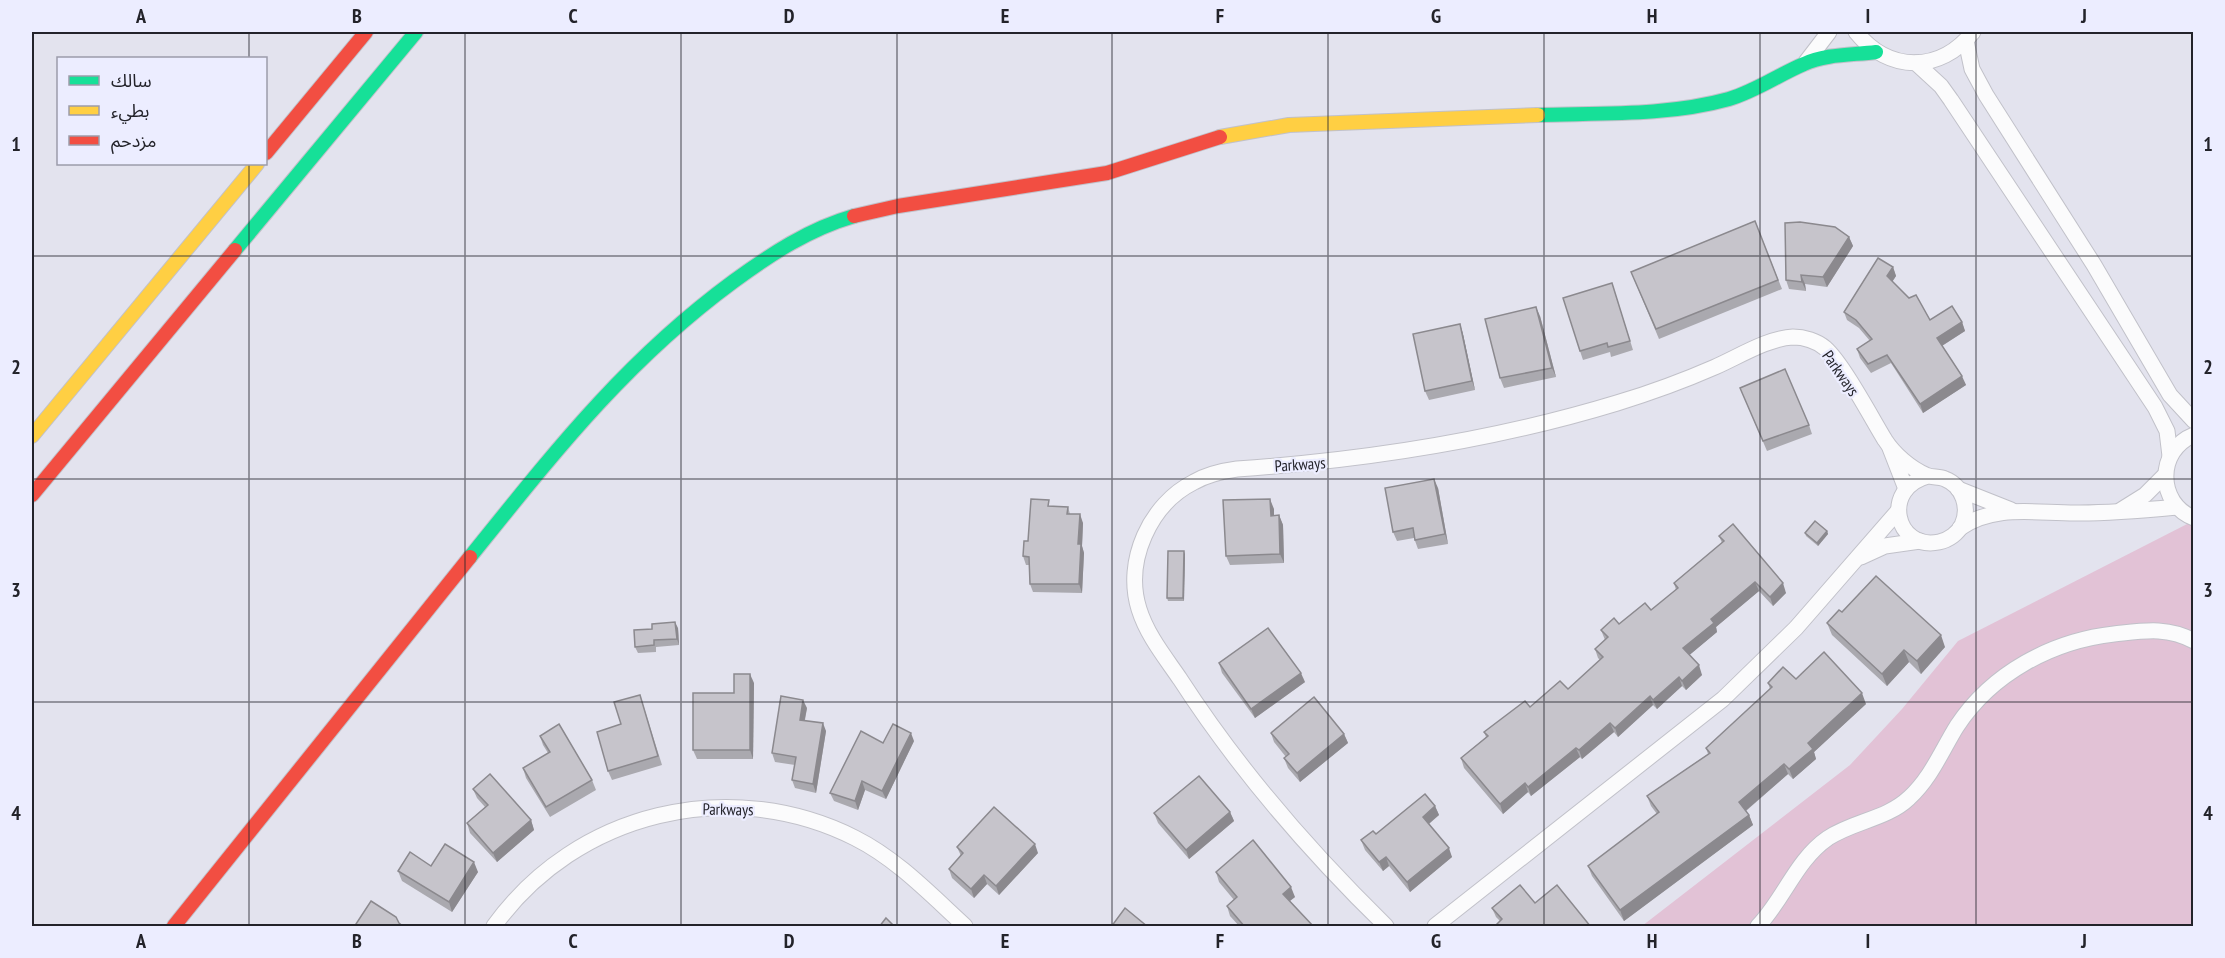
<svg xmlns="http://www.w3.org/2000/svg" width="2225" height="958" viewBox="0 0 2225 958" font-family="'PT Sans Narrow','Noto Sans Arabic',sans-serif">
	<rect width="100%" height="100%" fill="#e3e3ee"/>
	<path fill="#e2c2d6" d="M2193,521V926H1642L1850,765L1902,709L1958,641Z"/>
	<g fill="none" stroke-linecap="round" stroke-linejoin="round">
		<g stroke="#c1c1c9" stroke-width="17">
			<g id="street">
				<path d="M1856,32C1889,73 1940,73 1973,32"/>
				<path d="M1966,41L1972,69L1986,95L2094,265L2170,395L2194,421"/>
				<path d="M1806,62L1829,32"/>
				<path d="M1916,63L1941,86L1951,100L2155,407L2167,431L2170,456"/>
				<path d="M2194,435C2156,450 2157,504 2194,518"/>
				<path d="M1890,448L1906,489"/>
				<path d="M1958,489L2011,510"/>
				<path d="M2121,510L2145,495L2165,475"/>
				<path d="M1960,528C1996,503 2039,514 2080,513C2112,513 2145,510 2177,507"/>
				<path d="M1861,557L1885,546L1920,541"/>
				<path d="M494,926C576,812 730,775 855,838C897,859 931,895 965,926"/>
				<path d="M1386,926C1309,851 1239,770 1180,679C1165,657 1147,635 1139,609C1124,561 1150,504 1194,482C1208,474 1222,471 1237,469C1367,460 1492,441 1617,403C1650,393 1683,381 1715,367C1738,357 1768,338 1793,337C1804,337 1817,341 1825,348C1843,364 1871,417 1885,440C1894,454 1910,468 1926,475C1932,478 1939,476 1945,479C1963,486 1970,508 1962,525C1958,533 1949,540 1939,542C1895,551 1881,488 1928,476"/>
				<path d="M1435,926L1723,699L1796,628L1898,511"/>
				<path d="M1758,926C1784,899 1796,860 1828,838C1854,821 1887,819 1909,798C1931,778 1942,750 1957,726C1992,673 2052,641 2114,634C2142,631 2167,626 2194,641"/>
			</g>
		</g>
		<g stroke="#c1c1c9" stroke-width="16">
			<g id="fast">
				<path d="M1538,115C1601,113 1668,116 1729,99C1756,91 1778,75 1804,64C1825,54 1853,55 1876,52"/>
				<path d="M235,250L416,32"/>
				<path d="M470,557C553,454 625,361 734,281C771,254 809,229 854,216"/>
			</g>
		</g>
		<g stroke="#c1c1c9" stroke-width="16">
			<g id="slow">
				<path d="M1220,137L1289,125L1538,115"/>
				<path d="M32,436L257,164"/>
			</g>
		</g>
		<g stroke="#c1c1c9" stroke-width="16">
			<g id="jam">
				<path d="M266,153L366,32"/>
				<path d="M854,216L898,206L1107,173L1220,137"/>
				<path d="M32,495L235,250"/>
				<path d="M174,926L470,557"/>
			</g>
		</g>
		<use href="#street" stroke="#fbfbfc" stroke-width="15"/>
		<use href="#fast" stroke="#16e098" stroke-width="14"/>
		<use href="#slow" stroke="#ffcf43" stroke-width="14"/>
		<use href="#jam" stroke="#f24e42" stroke-width="14"/>
	</g>
	<g fill="#aaa9af">
		<path d="M1755,221L1782,289L1659,339L1631,272Z"/>
		<path d="M1849,237L1853,246L1827,287L1805,284L1806,291L1789,289L1786,280Z"/>
		<path d="M1893,267L1896,276L1892,282L1930,320L1962,322L1965,331L1942,346L1966,385L1923,413L1891,363L1871,373L1860,358L1857,349L1870,341L1859,328L1847,320L1844,312Z"/>
		<path d="M1612,283L1633,350L1611,357L1610,352L1583,360L1580,351Z"/>
		<path d="M1540,316L1556,377L1504,388L1500,378Z"/>
		<path d="M1460,324L1463,334L1475,390L1429,400L1425,391Z"/>
		<path d="M1740,388L1809,425L1812,434L1767,451Z"/>
		<path d="M1438,488L1448,544L1418,549L1414,538L1397,541L1393,532Z"/>
		<path d="M1051,506L1068,507L1070,514L1083,523L1082,546L1084,553L1082,593L1033,592L1030,584L1029,565H1026L1023,556L1028,541Z"/>
		<path d="M1274,509V516L1279,515L1283,525L1284,563L1230,565L1226,556Z"/>
		<path d="M1827,531L1828,534L1818,546L1806,536L1805,533Z"/>
		<path d="M1719,536L1786,593L1773,606L1759,591L1716,627L1717,632L1689,655L1702,675L1686,690L1682,686L1657,709L1653,705L1618,737L1614,732L1582,759L1580,757L1531,796L1528,792L1503,814L1464,768L1461,758L1486,737L1484,732L1530,707L1568,689L1600,660L1598,658L1595,649L1605,640L1601,630L1619,624L1651,610L1676,590L1674,583L1722,543Z"/>
		<path d="M1185,554L1184,601H1168L1167,598Z"/>
		<path d="M1842,612L1945,647L1921,674L1909,662L1887,686L1832,635L1827,623Z"/>
		<path d="M678,628L679,645L656,647V652L638,653L635,647Z"/>
		<path d="M1219,663L1305,682L1255,718L1222,673Z"/>
		<path d="M1796,679L1866,704L1814,752L1816,759L1793,779L1788,774L1746,811L1749,815L1753,825L1624,921L1592,876L1588,866L1657,814L1651,806L1647,796L1708,754L1706,748L1770,689L1768,683Z"/>
		<path d="M754,683L753,759H697L693,750L734,693Z"/>
		<path d="M640,695L662,765L612,780L608,771L621,724Z"/>
		<path d="M807,708L805,720L826,731L816,793L795,788L792,780L795,765L775,762L772,753Z"/>
		<path d="M1271,733L1344,734L1348,743L1300,782L1288,768L1284,758L1286,757L1274,742Z"/>
		<path d="M540,736L592,780L596,790L550,817L526,778L523,768L548,753L543,745Z"/>
		<path d="M914,741L886,799L865,790L858,810L834,801L830,793L883,743Z"/>
		<path d="M473,789L531,820L534,830L497,862L470,833L467,823L485,807L477,798Z"/>
		<path d="M1435,806L1439,815L1429,824L1452,857L1410,892L1389,866L1383,871L1365,850L1361,840Z"/>
		<path d="M1230,812L1234,821L1189,859L1158,823L1154,813Z"/>
		<path d="M957,847L1038,853L999,895L987,884L974,898L952,878L949,869L961,856Z"/>
		<path d="M431,866L478,872L452,912L402,881L398,871Z"/>
		<path d="M1216,872L1295,897L1290,901L1314,927H1240L1230,916L1227,906L1234,900L1219,882Z"/>
		<path d="M1535,903L1500,921L1496,917L1492,908Z"/>
	</g>
	<g fill="#8b898e">
		<path d="M1849,237L1853,246L1827,287L1823,277Z"/>
		<path d="M1893,267L1896,276L1890,285L1887,276Z"/>
		<path d="M1801,275L1805,284L1806,291L1802,282Z"/>
		<path d="M1536,307L1540,316L1556,377L1552,368Z"/>
		<path d="M1962,322L1965,331L1940,347L1937,338Z"/>
		<path d="M1460,324L1463,334L1475,390L1472,381Z"/>
		<path d="M1962,376L1966,385L1923,413L1920,404Z"/>
		<path d="M1434,479L1438,488L1448,544L1445,534Z"/>
		<path d="M1270,499L1274,509V525L1271,516Z"/>
		<path d="M1080,514L1083,523L1082,546L1084,553L1082,593L1079,584L1078,544Z"/>
		<path d="M1279,515L1283,525L1284,563L1280,554Z"/>
		<path d="M1827,531L1828,534L1818,546L1817,543Z"/>
		<path d="M1184,551L1185,554L1184,601L1183,598Z"/>
		<path d="M1755,582L1759,591L1716,627L1717,632L1686,658L1683,648L1711,619Z"/>
		<path d="M1783,583L1786,593L1773,606L1770,597Z"/>
		<path d="M675,622L678,628L679,645L677,639Z"/>
		<path d="M1941,635L1945,647L1921,674L1917,661Z"/>
		<path d="M1904,650L1909,662L1887,686L1882,674Z"/>
		<path d="M1699,665L1702,675L1686,690L1682,681Z"/>
		<path d="M1301,673L1305,682L1255,718L1251,709Z"/>
		<path d="M750,674L754,683L753,759L750,750Z"/>
		<path d="M1679,677L1682,686L1657,709L1653,700Z"/>
		<path d="M1862,693L1866,704L1814,752L1816,759L1793,779L1789,769L1808,743Z"/>
		<path d="M1650,696L1653,705L1618,737L1615,728Z"/>
		<path d="M803,700L807,708L803,728L800,720Z"/>
		<path d="M823,723L826,731L816,793L813,784Z"/>
		<path d="M1610,723L1614,732L1582,759L1579,750Z"/>
		<path d="M911,733L914,741L886,799L882,791Z"/>
		<path d="M1344,734L1348,743L1300,782L1297,773Z"/>
		<path d="M1576,748L1580,757L1531,796L1528,787Z"/>
		<path d="M1784,764L1788,774L1743,813L1739,802Z"/>
		<path d="M862,781L865,790L858,810L855,801Z"/>
		<path d="M1525,783L1528,792L1503,814L1500,804Z"/>
		<path d="M1435,806L1439,815L1426,826L1423,817Z"/>
		<path d="M1230,812L1234,821L1189,859L1186,850Z"/>
		<path d="M1749,815L1753,825L1624,921L1620,910Z"/>
		<path d="M531,820L534,830L497,862L493,853Z"/>
		<path d="M1035,844L1038,853L999,895L996,886Z"/>
		<path d="M1449,848L1452,857L1410,892L1407,882Z"/>
		<path d="M1386,857L1389,866L1383,871L1379,862Z"/>
		<path d="M474,862L478,872L452,912L449,902Z"/>
		<path d="M984,875L987,884L974,898L971,889Z"/>
		<path d="M1291,887L1295,897L1287,903L1283,894Z"/>
	</g>
	<g fill="#c6c4cb" stroke="#8b898e" stroke-width="1.5">
		<path d="M1755,221L1778,280L1656,329L1631,272Z"/>
		<path d="M1800,222L1835,227L1849,237L1823,277L1801,275L1802,282L1786,280L1785,223Z"/>
		<path d="M1878,258L1893,267L1887,276L1909,298L1916,295L1930,320L1952,306L1962,322L1937,338L1962,376L1920,404L1887,355L1868,364L1857,349L1872,339L1856,320L1844,312Z"/>
		<path d="M1612,283L1630,341L1608,347L1607,343L1580,351L1563,298Z"/>
		<path d="M1536,307L1552,368L1500,378L1485,319Z"/>
		<path d="M1460,324L1472,381L1425,391L1413,334Z"/>
		<path d="M1785,369L1809,425L1763,441L1740,388Z"/>
		<path d="M1434,479L1445,534L1415,540L1413,528L1393,532L1385,488Z"/>
		<path d="M1031,499L1049,500L1048,506L1068,507L1067,514H1080L1078,544H1081L1079,584H1030L1029,557L1023,556L1024,541H1028Z"/>
		<path d="M1270,499L1271,516L1279,515L1280,554L1226,556L1223,500Z"/>
		<path d="M1815,521L1827,531L1817,543L1805,533Z"/>
		<path d="M1733,524L1783,583L1770,597L1755,582L1711,619L1714,623L1683,648L1699,665L1682,681L1679,677L1653,700L1650,696L1615,728L1610,723L1579,750L1576,748L1528,787L1525,783L1500,804L1461,758L1488,736L1484,732L1525,701L1530,707L1560,681L1568,689L1603,657L1595,649L1608,637L1601,630L1614,618L1619,624L1645,603L1651,610L1678,588L1674,583L1724,541L1719,536Z"/>
		<path d="M1168,551H1184L1183,598H1167Z"/>
		<path d="M1876,576L1941,635L1917,661L1904,650L1882,674L1827,623L1839,610L1842,612Z"/>
		<path d="M675,622L677,639L654,640V645L635,647L634,630L652,629V624Z"/>
		<path d="M1268,628L1301,673L1251,709L1219,663Z"/>
		<path d="M1824,652L1862,693L1808,743L1813,749L1789,769L1784,764L1739,802L1749,815L1620,910L1588,866L1659,812L1647,796L1710,753L1706,748L1772,687L1768,683L1783,667L1796,679Z"/>
		<path d="M734,674H750V750H693V693H734Z"/>
		<path d="M640,695L658,756L608,771L597,732L621,724L614,702Z"/>
		<path d="M781,696L803,700L800,720L823,723L813,784L792,780L796,757L772,753Z"/>
		<path d="M1314,697L1344,734L1297,773L1284,758L1289,754L1271,733Z"/>
		<path d="M559,724L592,780L546,807L523,768L550,752L540,736Z"/>
		<path d="M893,724L911,733L882,791L862,781L855,801L830,793L861,731L883,743Z"/>
		<path d="M490,774L531,820L493,853L467,823L488,805L473,789Z"/>
		<path d="M1199,776L1230,812L1186,850L1154,813Z"/>
		<path d="M1425,794L1435,806L1423,817L1449,848L1407,882L1386,857L1379,862L1361,840L1373,831L1376,834Z"/>
		<path d="M994,807L1035,844L996,886L984,875L971,889L949,869L963,853L957,847Z"/>
		<path d="M1253,840L1291,887L1283,894L1314,927H1245L1227,906L1237,897L1216,872Z"/>
		<path d="M445,844L474,862L449,902L398,871L410,852L431,866Z"/>
		<path d="M1520,885L1535,903L1557,885L1591,927H1494L1502,919L1492,908Z"/>
		<path d="M371,901L396,917L399,923L404,927H354Z"/>
		<path d="M1125,908L1148,927H1111Z"/>
		<path d="M886,918L895,927H879Z"/>
	</g>
	<path fill="none" stroke="#23232a" stroke-width="1.5" stroke-opacity="0.55" d="M249,32V58M465,32V926M681,32V926M897,32V926M1112,32V926M1328,32V926M1544,32V926M1760,32V926M1976,32V926M249,164V926M32,256H2194M32,479H2194M32,702H2194"/>
	<g text-anchor="middle" dominant-baseline="central" stroke-width="4.5" stroke-linejoin="round" paint-order="stroke">
		<g font-size="16" fill="#23232a" stroke="#ecedff">
			<text transform="translate(1841 373) rotate(55)">Parkways</text>
			<text transform="translate(1300 464) rotate(-4)">Parkways</text>
			<text transform="translate(728 809) rotate(1)">Parkways</text>
		</g>
	</g>
	<rect width="2225" height="958" fill="none" stroke="#ecedff" stroke-width="66"/>
	<rect x="57" y="57" width="210" height="108" fill="#ecedff" stroke="#9c9caa" stroke-width="1.5"/>
	<rect x="69" y="76" width="30" height="9" fill="#16e098" stroke="#9c9caa" stroke-width="1.5"/>
	<text x="111" y="87" font-size="18" fill="#23232a">سالك</text>
	<rect x="69" y="106" width="30" height="9" fill="#ffcf43" stroke="#9c9caa" stroke-width="1.5"/>
	<text x="111" y="117" font-size="18" fill="#23232a">بطيء</text>
	<rect x="69" y="136" width="30" height="9" fill="#f24e42" stroke="#9c9caa" stroke-width="1.5"/>
	<text x="111" y="147" font-size="18" fill="#23232a">مزدحم</text>
	<rect x="33" y="33" width="2159" height="892" fill="none" stroke="#23232a" stroke-width="2"/>
	<g font-size="20" text-anchor="middle" font-weight="bold" fill="#23232a">
		<text x="141" y="23">A</text>
		<text x="357" y="23">B</text>
		<text x="573" y="23">C</text>
		<text x="789" y="23">D</text>
		<text x="1005" y="23">E</text>
		<text x="1220" y="23">F</text>
		<text x="1436" y="23">G</text>
		<text x="1652" y="23">H</text>
		<text x="1868" y="23">I</text>
		<text x="2084" y="23">J</text>
		<text x="16" y="151">1</text>
		<text x="2208" y="151">1</text>
		<text x="16" y="374">2</text>
		<text x="2208" y="374">2</text>
		<text x="16" y="597">3</text>
		<text x="2208" y="597">3</text>
		<text x="16" y="820">4</text>
		<text x="2208" y="820">4</text>
		<text x="141" y="948">A</text>
		<text x="357" y="948">B</text>
		<text x="573" y="948">C</text>
		<text x="789" y="948">D</text>
		<text x="1005" y="948">E</text>
		<text x="1220" y="948">F</text>
		<text x="1436" y="948">G</text>
		<text x="1652" y="948">H</text>
		<text x="1868" y="948">I</text>
		<text x="2084" y="948">J</text>
	</g>
</svg>
